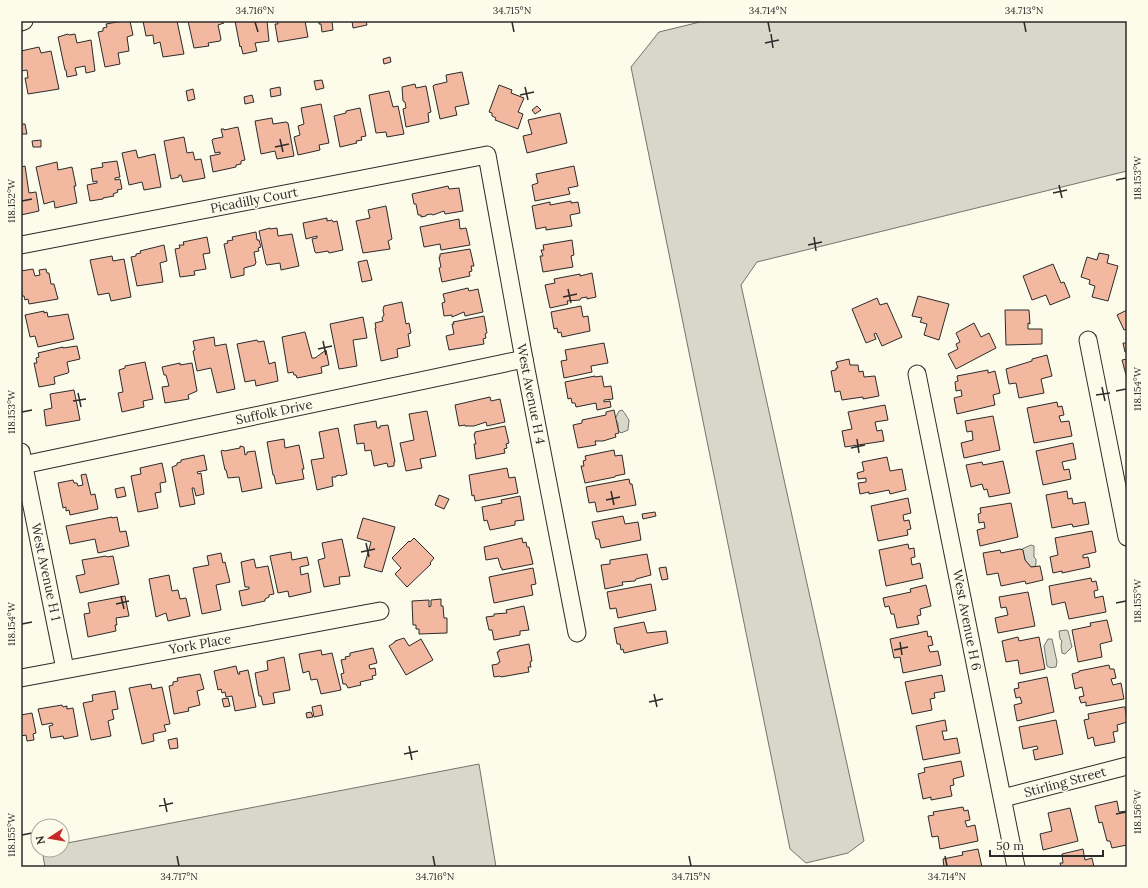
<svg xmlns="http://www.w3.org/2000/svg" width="1148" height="888" viewBox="0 0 1148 888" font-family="Lora,serif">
	<rect width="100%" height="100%" fill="#fdfbea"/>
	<g fill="#d8d7c9" stroke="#74746e">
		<path d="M704,21H1127V171L757,262L741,285L864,841L848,853L806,863L790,849L631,67L659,32Z"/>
		<path d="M622,410C625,413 627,417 629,420L628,430L621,433L618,430V423L615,419L619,411Z"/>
		<path d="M1031,545L1034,546V557L1036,559V564L1035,567H1031L1025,560L1022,549Z"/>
		<path d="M1066,630L1068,631L1072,647L1065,654L1062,653L1061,645L1062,641L1060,639L1059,631Z"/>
		<path d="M1048,639H1052L1057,662L1056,667C1052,668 1050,668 1047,666L1044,646Z"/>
		<path d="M479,764L496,867H45L42,850H62V844Z"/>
	</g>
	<g fill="#f2b8a0" stroke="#2b2b2b">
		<path d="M123,21H130L133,35L127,37L129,51L118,53L120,64L105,67L98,32L103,31V28L107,27L106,24Z"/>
		<path d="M143,21H177L184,54L163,57L160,42L154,44L153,35L146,36Z"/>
		<path d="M188,21H223L224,23L218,25L221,39L220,41L208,43L209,46L194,48Z"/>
		<path d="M235,21H267L269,41L255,43L257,51L243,54L241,46L240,47Z"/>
		<path d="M277,21H305L308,37L278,42L275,24H278Z"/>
		<path d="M319,21H332L333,30L322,32L321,24H319Z"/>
		<path d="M352,21H366L367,25L353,28Z"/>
		<path d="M68,34L69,35L75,34L77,43L91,40L95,71L86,73L85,66L75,68L77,75L67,77L66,70H65L58,37Z"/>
		<path d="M39,47L41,53L51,51L59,89L28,94L25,78H28L27,70L21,71V51Z"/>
		<path d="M390,57L391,62L384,64L383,59Z"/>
		<path d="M462,72L469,104L455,107L457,115L440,119L433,86L434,85L447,82L446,75Z"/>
		<path d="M322,80L324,88L316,90L314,81Z"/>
		<path d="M415,84L416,88L426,86L431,112L428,113L429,122L406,127L403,109L406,108L405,102L403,101L402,87Z"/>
		<path d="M499,85L512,90L511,93L524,98L518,112L523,114L518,129L495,120L496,118L492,116V113L489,112Z"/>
		<path d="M280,87L281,95L271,97L270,89Z"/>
		<path d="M193,89L195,99L188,101L186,91Z"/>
		<path d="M389,91L393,107L398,106L404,134L387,137L386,132L376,133L369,95Z"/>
		<path d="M252,95L254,102L245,104L244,97Z"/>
		<path d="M321,104L329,143L319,145L320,150L298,155L294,137L300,135L298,126L304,124L301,108Z"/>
		<path d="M537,106L541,110L535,114L532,110Z"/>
		<path d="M360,108L366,136L361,137L362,140L356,141L357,143L340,147L334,116L346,113V111Z"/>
		<path d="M560,113L567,143L527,153L523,136L532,134L528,120Z"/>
		<path d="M272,118L273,124L286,122L288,123L294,156L277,159L275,151L261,154L255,121Z"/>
		<path d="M21,124H25L27,134H21Z"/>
		<path d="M238,127L245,160L241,161V164L236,165V167L213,172L210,156L220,154V152L215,153L212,140L213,139L223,137L221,129H224V130Z"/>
		<path d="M184,137L187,153L193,152L195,160L201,159L205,178L183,182L181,175H179V177L171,179L164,141Z"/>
		<path d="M41,140V147H33L32,141Z"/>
		<path d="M136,150L138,158L155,154L161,187L144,190L142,182L129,185L122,153Z"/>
		<path d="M117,161L120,177L115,178V180L120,179L122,189L117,190L118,192L113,194L114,196L103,198V199L90,201L87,185L97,183V181L93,182L91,169L103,167L102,163Z"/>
		<path d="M57,162L58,170L72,167L76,186H74L77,203L55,208L54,201L44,204L36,167Z"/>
		<path d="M25,166L29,193L36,192L39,211L21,215V167Z"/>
		<path d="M574,166L578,186L568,188L570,194L535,201L532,185L538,183L536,174Z"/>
		<path d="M448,186L449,189L459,188L463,211L445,214L444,211L433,215L431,214L426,215V216L421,217V215H418L416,204H414L412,194Z"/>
		<path d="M571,201V203L578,202L580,213L570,215L572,226L546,230V227L536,229L532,206L550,202V205Z"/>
		<path d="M386,206L392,239L388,241L390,249L363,253L356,221L370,218L368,210Z"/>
		<path d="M327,218V221L332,220L333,222L337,221L343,250L329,253L328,251L316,253L315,252L312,239L317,238V236L306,239L303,223Z"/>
		<path d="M459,219L460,229L466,228L470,245L441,250L440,244L424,247L420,227Z"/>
		<path d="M270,228V229L277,228L278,236L292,234L299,266L281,270L280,263L267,265L266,264L259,231Z"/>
		<path d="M256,232L257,240H259L261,247L258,248L259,251L254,252L256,263L255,264V265L244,268V275L231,278L224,244L228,243L227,241L233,240L232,237Z"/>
		<path d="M207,237L210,253L203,254L206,269L194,271L195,275L180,277L175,249L180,248L179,245H184L183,242Z"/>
		<path d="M572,240L574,255L571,256L573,267L543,272L540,256H543L541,250H544L543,245Z"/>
		<path d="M164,245L167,261L160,263L163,282L137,286L131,257L136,256V254L141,253L140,251Z"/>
		<path d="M470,249L474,266H471L472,271L469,272L470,276L442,282L439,268L441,267L439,257H440V254Z"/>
		<path d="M1099,253L1109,255L1107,263L1118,266L1108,301L1092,297L1095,286L1089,284L1090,280L1081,277L1087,257L1097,260Z"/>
		<path d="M112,256L113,261L124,259L131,297L111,301L109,293L98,295L90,260Z"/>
		<path d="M367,260L372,280L362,282L358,262Z"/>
		<path d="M1053,264L1061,283L1064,282L1070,297L1050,305L1046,295L1032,300L1023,276Z"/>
		<path d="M33,269L35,276L40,275L39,270L46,269L47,273H49L51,284H54L58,299L29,304L28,299L25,300L24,296H22L21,271Z"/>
		<path d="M592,273L596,297L587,299V297L581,298L580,300L567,301L568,304L550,308L545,285L555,283L554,279L580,274V276Z"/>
		<path d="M468,288L469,291L478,289L483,312L465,316L464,312L452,317V315L444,316L442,303L445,302L443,294Z"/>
		<path d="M918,296L949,304L939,340L924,335L927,324L920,322L922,318L912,316Z"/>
		<path d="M877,298L880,305L887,303L902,337L882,346L876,333L874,334L876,339L866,343L852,309Z"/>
		<path d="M402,302L406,324L409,323L411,333L408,334L410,346L397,349L398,357L381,361L375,328H376L375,323L383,321L382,318L384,315L383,310L384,306Z"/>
		<path d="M581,306L583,317L588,316L590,331L562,337L561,332L558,333L557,328L554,329L551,312Z"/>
		<path d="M1005,310H1029L1030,324L1028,323V329H1042V344L1006,345Z"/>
		<path d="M1127,310V329L1124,330L1117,315Z"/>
		<path d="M44,311V313L47,312L48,317L68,314L74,339L38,347L35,336L30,337L25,315Z"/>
		<path d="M484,316L487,333L485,334L486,338L483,339L484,344L449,350L446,336L454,334L452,324H454L453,322Z"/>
		<path d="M363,317L367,338L353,340L357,366L339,369L330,324Z"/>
		<path d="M974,323L981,337L989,333L996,348L956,369L948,354L958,349L956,344L960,342L956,333Z"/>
		<path d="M305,332L312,358H315L326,350L329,365L321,367L322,373L297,378L296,375H294L293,372L288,373L282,337Z"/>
		<path d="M214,337L215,346L226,344L235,389L217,393L211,368L197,371L193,351L195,350L193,341Z"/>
		<path d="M1126,337H1127V352H1125L1123,343H1127Z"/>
		<path d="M257,340L258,342L264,341L269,364L275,362L278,381L256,386L255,380L245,382L237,344Z"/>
		<path d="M604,343L608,363L591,366L592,372L564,378L561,361L567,360L565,350Z"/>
		<path d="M77,346L80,359L67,362L69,372L68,373L54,377L55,384L39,387L34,363H37L36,358L39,357L38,353L63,347V348Z"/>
		<path d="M1047,355L1052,376L1041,379L1044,393L1019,398L1016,383L1009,384L1006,369L1032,361V359Z"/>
		<path d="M849,359L850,365H858L859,372L863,371L864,377L875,376L879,396L863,399V397L842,400L840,391L835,392L831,371L836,370V368H838L836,362Z"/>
		<path d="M1127,359V375H1126L1122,360Z"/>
		<path d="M145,362L153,399L143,401L144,407L122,412L118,393L123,392L119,370L125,368V366Z"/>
		<path d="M180,363V365L192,363L197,391L188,395L189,399L165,403L162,387L169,386L166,375H164L162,367Z"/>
		<path d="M988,370V373L995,371L1000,393L993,395L995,405L957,414L954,398L962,396L961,390L956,391L955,382L958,381L957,376Z"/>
		<path d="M595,376V377L602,376L604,387L611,386L613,399L604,400V402L610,401L611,407L597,410L596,403L576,407L575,403H572L571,398L568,399L565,382Z"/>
		<path d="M74,390L80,420L46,426L44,410L52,408L50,394Z"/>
		<path d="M490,397L491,401L500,399L505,422L487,426L486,422L474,426H465V425L459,426L455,405Z"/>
		<path d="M1057,402L1058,407L1062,406L1064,415L1059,416L1061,422L1069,421L1072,436L1034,443L1027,408Z"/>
		<path d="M885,405L888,420L875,422L877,431L882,430L884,441L845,447L842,431L852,429L848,412Z"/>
		<path d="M614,410L619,433L615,434L616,437L603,441H595L596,445L578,448L573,425L582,423V420L606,415V412Z"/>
		<path d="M427,411L436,456L420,459L422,468L406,471L400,443L414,440L409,414Z"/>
		<path d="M993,416L1000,450L964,458L961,443L973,440L972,431L967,432L965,421Z"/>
		<path d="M376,421L377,428H380V426L388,425L395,462H394V466L388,467L387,463L374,466L371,450L365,451L364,443L357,444L354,425Z"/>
		<path d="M505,426L509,443L506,444L507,448L504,449L505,453L476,459L474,444H476L474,434H475V432Z"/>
		<path d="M338,428L347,474L341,476L340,475L336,476V477H332L333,486L317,490L311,460L324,458L319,432Z"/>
		<path d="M284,439L285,448L299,445L304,469H302L304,479L276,484L274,475H273L267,442Z"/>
		<path d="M1073,443L1076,459L1062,462L1064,470L1069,469L1071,479L1043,485L1036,451Z"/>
		<path d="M240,446L244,447L245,455L247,454V452L255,451L262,488L242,492L239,477L228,478L226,470H225L221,451L223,450L224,451L240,448Z"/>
		<path d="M614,450L615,456L622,455L625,474L615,476V477L585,483L581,466H584L583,461L586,460L585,456Z"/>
		<path d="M204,455L207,470L197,472L198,474L201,473L204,494L196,496L194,488H192L195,504L180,507L172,467L177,465V463L181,462V460Z"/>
		<path d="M887,457L890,471L902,469L906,490L890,494L889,490L869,494V492L860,494L858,483L866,482V478L858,479L857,473L864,471L862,462Z"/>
		<path d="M1003,461L1010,493L989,497L987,489L984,490L982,484L971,487L966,465L982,462L983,465Z"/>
		<path d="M162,463L166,482L160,483L161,492L155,493L158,508L138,512L131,476L141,474L140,468Z"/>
		<path d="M507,468L509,478L515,477L518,493L475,501L474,495L472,496L469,475Z"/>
		<path d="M86,474L91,495L95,494L98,509L70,515L69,510L66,511V507L63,508L58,483L73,480L74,483H77L78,486L83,485L81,475Z"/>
		<path d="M629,479L630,484H632L636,505L597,512L595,502L589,503L586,487Z"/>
		<path d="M124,487L126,496L117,498L115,489Z"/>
		<path d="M1067,491L1068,499L1072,498L1073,504L1085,502L1089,524L1073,527L1072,524L1052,528L1046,495Z"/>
		<path d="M439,495L449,499L444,509L435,505Z"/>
		<path d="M520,496L524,520L515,521V525L490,530L487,520L484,521L482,507L502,503L501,500Z"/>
		<path d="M908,498L911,513L903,515L904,521L909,520L911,529L907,530L908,535L878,541L871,506Z"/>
		<path d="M1011,503L1018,537L980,546L977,530L985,528L984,522L979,523L978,514L981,513L980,508Z"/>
		<path d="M655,512L656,516L643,519L642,514Z"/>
		<path d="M623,516L625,524L638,522L641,540L601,548L599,539H596L592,522Z"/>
		<path d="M112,517V518L117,517L120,532L126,531L129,546L98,553L95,539L70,544L66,526Z"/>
		<path d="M363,518L395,527L382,572L364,567L371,542L357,538Z"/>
		<path d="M1092,531L1096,552L1083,555V558L1088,557L1090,567L1062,573V571L1053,573L1050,557L1058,555L1055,538Z"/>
		<path d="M414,538L434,558L430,563L431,564L407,587L395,574L401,568L392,558L409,541L410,542Z"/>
		<path d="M522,538L523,543L526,542L527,547H529L533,564L502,570V568H501L498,558L486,560L484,547Z"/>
		<path d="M342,539L350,576L339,577L340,584L324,587L318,560L325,558L322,543Z"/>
		<path d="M908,544L909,549L914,548L915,557L911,558L912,565L920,563L923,578L886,586L879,550Z"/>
		<path d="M1020,549L1023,550L1025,560L1031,567L1040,566L1043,580L1026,584L1025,581L1001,586L998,573L987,575L983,553L1000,550L1001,553Z"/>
		<path d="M291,552L292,560L307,557L309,565L300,567L301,575L308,573L311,592L289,597L288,591L278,593L270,556Z"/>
		<path d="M221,553L223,563L225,562L230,582L216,585L221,610L202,614L193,568L209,565L207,556Z"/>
		<path d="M647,554L651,575L636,579L635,581L622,582L623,585L605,589L601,565L610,564V560Z"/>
		<path d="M106,556L107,557L113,556L119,584L80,593L76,576L85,574L82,560Z"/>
		<path d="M254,559L256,568L268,566L274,594L269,595V597L265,599V601L242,606L239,591L249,589V587H245L241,562Z"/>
		<path d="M666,567L668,579L662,580L659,568Z"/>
		<path d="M533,568L536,584L531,585L533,595L494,603L489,577Z"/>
		<path d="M169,575L172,591L178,590L180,599L186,598L190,616L168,621L166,613L156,617L149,579Z"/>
		<path d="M1091,578L1092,582L1096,581L1098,590L1094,591L1095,598L1103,596L1106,612L1069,619L1065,602L1052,605L1049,586Z"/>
		<path d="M651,584L656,610L618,618L616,608L610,609L607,592Z"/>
		<path d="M926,585L931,606L920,609L921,615L917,616L919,624L897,628L894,614H891L889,606L885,607L883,598L911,592L910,589Z"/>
		<path d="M1028,592L1035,626L998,633L995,618L1008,615L1006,607L1001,608L999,597Z"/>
		<path d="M125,596L129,616L116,618L117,625H115L116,631L88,637L84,614L90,613L88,603Z"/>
		<path d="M441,599V606H443L444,618H447V633L419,634V629H416V625H413L412,601L429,600V607L431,606V600Z"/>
		<path d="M524,606L529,630L520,631V635L494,640L492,630H489L486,617L494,616V614L507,613L506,610Z"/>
		<path d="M1107,620L1112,641L1100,644L1102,657L1078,662L1072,630L1091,626L1090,623Z"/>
		<path d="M644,622L647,633L666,631L668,643L624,653L623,649L621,650L620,644H617L614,628Z"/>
		<path d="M927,631L928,637L931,636L933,645L928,646L930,652L938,651L941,665L903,673L900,657L894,658L890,639Z"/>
		<path d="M1018,637L1019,641L1039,637L1045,669L1020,674L1018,660L1006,662L1002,641Z"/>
		<path d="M404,638L409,646L421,639L433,660L406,675L389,646L395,642V641Z"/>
		<path d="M529,644L532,661L530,662L531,667H528L529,672L501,677L500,676L494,677L492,665L498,664V663L500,662L497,652H499V650Z"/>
		<path d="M373,648L377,663L369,665L370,669L375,668L376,675L372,676L373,679L360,682L361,685L348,688L346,684H343L341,674L344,673L341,660L346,659L345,657L350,656V653Z"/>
		<path d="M321,650L322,655L332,653L341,690L321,694L317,679L311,680L309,671L303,673L299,654Z"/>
		<path d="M284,657L290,690L273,693L275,703L263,705L261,696H259L255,673L268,670L267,661Z"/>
		<path d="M1109,665L1110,669H1114L1116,678L1111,679L1113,685L1121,683L1124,699L1086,706V702L1081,703L1079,697L1084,696L1082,687L1075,689L1072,674L1079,672V671Z"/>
		<path d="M236,666L238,674H240L239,672L248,670L256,707L235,711L232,696L226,697L225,692L222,693L221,689L218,690L214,671Z"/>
		<path d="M200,674L204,689L197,691L200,705L188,708L189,711L174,714L169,686L173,685V682L178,681L177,678Z"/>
		<path d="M942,675L945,691L934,693L935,698L930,699L932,710L912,714L905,682Z"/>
		<path d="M1047,677L1054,712L1017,721L1014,705L1022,703L1020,697L1016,698L1014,689L1019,688L1018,683Z"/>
		<path d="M151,684L152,689L162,687L170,724L164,725L166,731L153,734L154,741L142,744L129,688Z"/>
		<path d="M115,691L118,709L112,710L114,719L108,721L111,736L91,740L83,703L93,701L92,695Z"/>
		<path d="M228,698L230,706L224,707L222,699Z"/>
		<path d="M62,705L63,707L67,706V709L73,708L78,736L64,739L63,736L51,738L49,726L53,725L52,723L42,725L38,709Z"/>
		<path d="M321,705L323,715L314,717L312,707Z"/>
		<path d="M1123,707H1125L1127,722L1117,725L1118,731L1113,732L1115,742L1095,746L1093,737L1088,739L1084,720L1089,719L1088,714Z"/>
		<path d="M311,712L313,717L307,718L306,713Z"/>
		<path d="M32,713L36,733L33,734L34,740L27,741L26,735L21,736V715Z"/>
		<path d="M945,720L947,731H942L944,740L957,738L960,753L923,760L916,726Z"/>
		<path d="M1056,720L1063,754L1035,760L1033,750L1038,749L1037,746L1023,749L1019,727Z"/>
		<path d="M177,738L178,748L170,749L168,740Z"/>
		<path d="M961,761L964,776L953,779L954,785L950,786L952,796L931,800V797L923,799L918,774L925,772L924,768Z"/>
		<path d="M1117,801L1119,812L1127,811V845L1112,848L1110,841H1107L1102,822L1099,823L1095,806Z"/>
		<path d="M963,807L964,811L968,810L970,820L965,821L967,827L975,825L978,841L940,849L938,836L932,837L928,816L934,815L933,812Z"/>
		<path d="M1070,808L1078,841L1043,850L1040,834L1052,831L1048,813Z"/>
		<path d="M978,849L982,867H944L943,859L963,855L962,852Z"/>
		<path d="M1083,849L1085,860L1092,858L1094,867H1061L1060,863H1063L1062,854Z"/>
	</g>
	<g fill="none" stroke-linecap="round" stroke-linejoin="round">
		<g stroke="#2b2b2b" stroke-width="19">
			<g id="minor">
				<path d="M21,22L24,21"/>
				<path d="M21,245L487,155L524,359L577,633"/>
				<path d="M1088,340L1127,537"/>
				<path d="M917,374L1016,867"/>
				<path d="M21,452L65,669"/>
				<path d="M23,465L524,359"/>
				<path d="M21,678L380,611"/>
				<path d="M1003,798L1127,766"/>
			</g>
		</g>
		<use href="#minor" stroke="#fdfbea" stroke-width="17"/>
	</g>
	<path fill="none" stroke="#2b2b2b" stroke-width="1.5" d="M255,22L258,32M512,22L514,32M768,22L770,32M1024,22L1026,32M771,34L773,48M765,43L779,40M525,87L528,100M520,95L534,92M280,139L283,152M275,147L289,144M1116,180L1126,178M1059,185L1062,198M1053,193L1067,190M22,201L32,199M814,237L816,251M808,245L822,242M568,289L571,303M563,297L577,294M323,341L326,355M318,349L332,346M1102,387L1105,401M1116,391L1126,389M78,393L81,407M1096,395L1110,393M73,401L86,399M22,412L32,410M857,439L859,453M851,448L865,445M611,491L614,505M606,500L620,497M366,543L369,557M361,552L375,549M121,596L124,609M1116,603L1126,601M116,604L129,601M22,624L32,622M900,642L902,655M894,650L908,647M654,694L657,707M649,702L663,699M409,746L412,760M404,754L418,751M164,798L167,812M159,806L173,803M1116,814L1126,812M22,835L32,833M177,856L179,866M433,856L435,866M689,856L691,866M945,856L947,866"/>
	<g text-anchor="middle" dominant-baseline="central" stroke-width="3" stroke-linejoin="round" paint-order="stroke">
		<g font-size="13" fill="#2b2b2b" stroke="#fdfbea">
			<text transform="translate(254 200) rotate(-11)">Picadilly Court</text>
			<text transform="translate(531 394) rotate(79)">West Avenue H 4</text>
			<text transform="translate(274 412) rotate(-12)">Suffolk Drive</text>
			<text transform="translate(46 572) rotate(78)">West Avenue H 1</text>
			<text transform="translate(967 620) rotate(79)">West Avenue H 6</text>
			<text transform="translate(200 644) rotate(-10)">York Place</text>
			<text transform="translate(1065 782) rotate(-15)">Stirling Street</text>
		</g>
	</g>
	<rect width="1148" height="888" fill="none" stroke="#fdfbea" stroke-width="44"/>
	<g transform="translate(50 838) rotate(258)"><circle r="19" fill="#fdfbea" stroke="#a9a89e"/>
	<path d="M0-3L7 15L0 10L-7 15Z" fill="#c62828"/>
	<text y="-6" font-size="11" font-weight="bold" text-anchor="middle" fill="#2b2b2b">N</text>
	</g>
	<path d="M990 850v6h113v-6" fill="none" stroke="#2b2b2b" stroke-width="2"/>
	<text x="996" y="850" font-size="12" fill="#2b2b2b" stroke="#fdfbea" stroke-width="3" paint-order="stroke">50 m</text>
	<rect x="22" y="22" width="1104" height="844" fill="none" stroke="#2b2b2b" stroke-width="1.5"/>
	<g font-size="10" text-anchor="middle" fill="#2b2b2b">
		<text x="255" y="14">34.716°N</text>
		<text x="512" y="14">34.715°N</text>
		<text x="768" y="14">34.714°N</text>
		<text x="1024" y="14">34.713°N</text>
		<text transform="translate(1137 178) rotate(-90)" y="4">118.153°W</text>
		<text transform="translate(11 201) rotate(-90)" y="4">118.152°W</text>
		<text transform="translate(1137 389) rotate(-90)" y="4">118.154°W</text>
		<text transform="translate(11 412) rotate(-90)" y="4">118.153°W</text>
		<text transform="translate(1137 601) rotate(-90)" y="4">118.155°W</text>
		<text transform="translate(11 624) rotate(-90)" y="4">118.154°W</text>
		<text transform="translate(1137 812) rotate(-90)" y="4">118.156°W</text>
		<text transform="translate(11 835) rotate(-90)" y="4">118.155°W</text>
		<text x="179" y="880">34.717°N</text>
		<text x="435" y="880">34.716°N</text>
		<text x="691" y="880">34.715°N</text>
		<text x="947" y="880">34.714°N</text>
	</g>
</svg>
